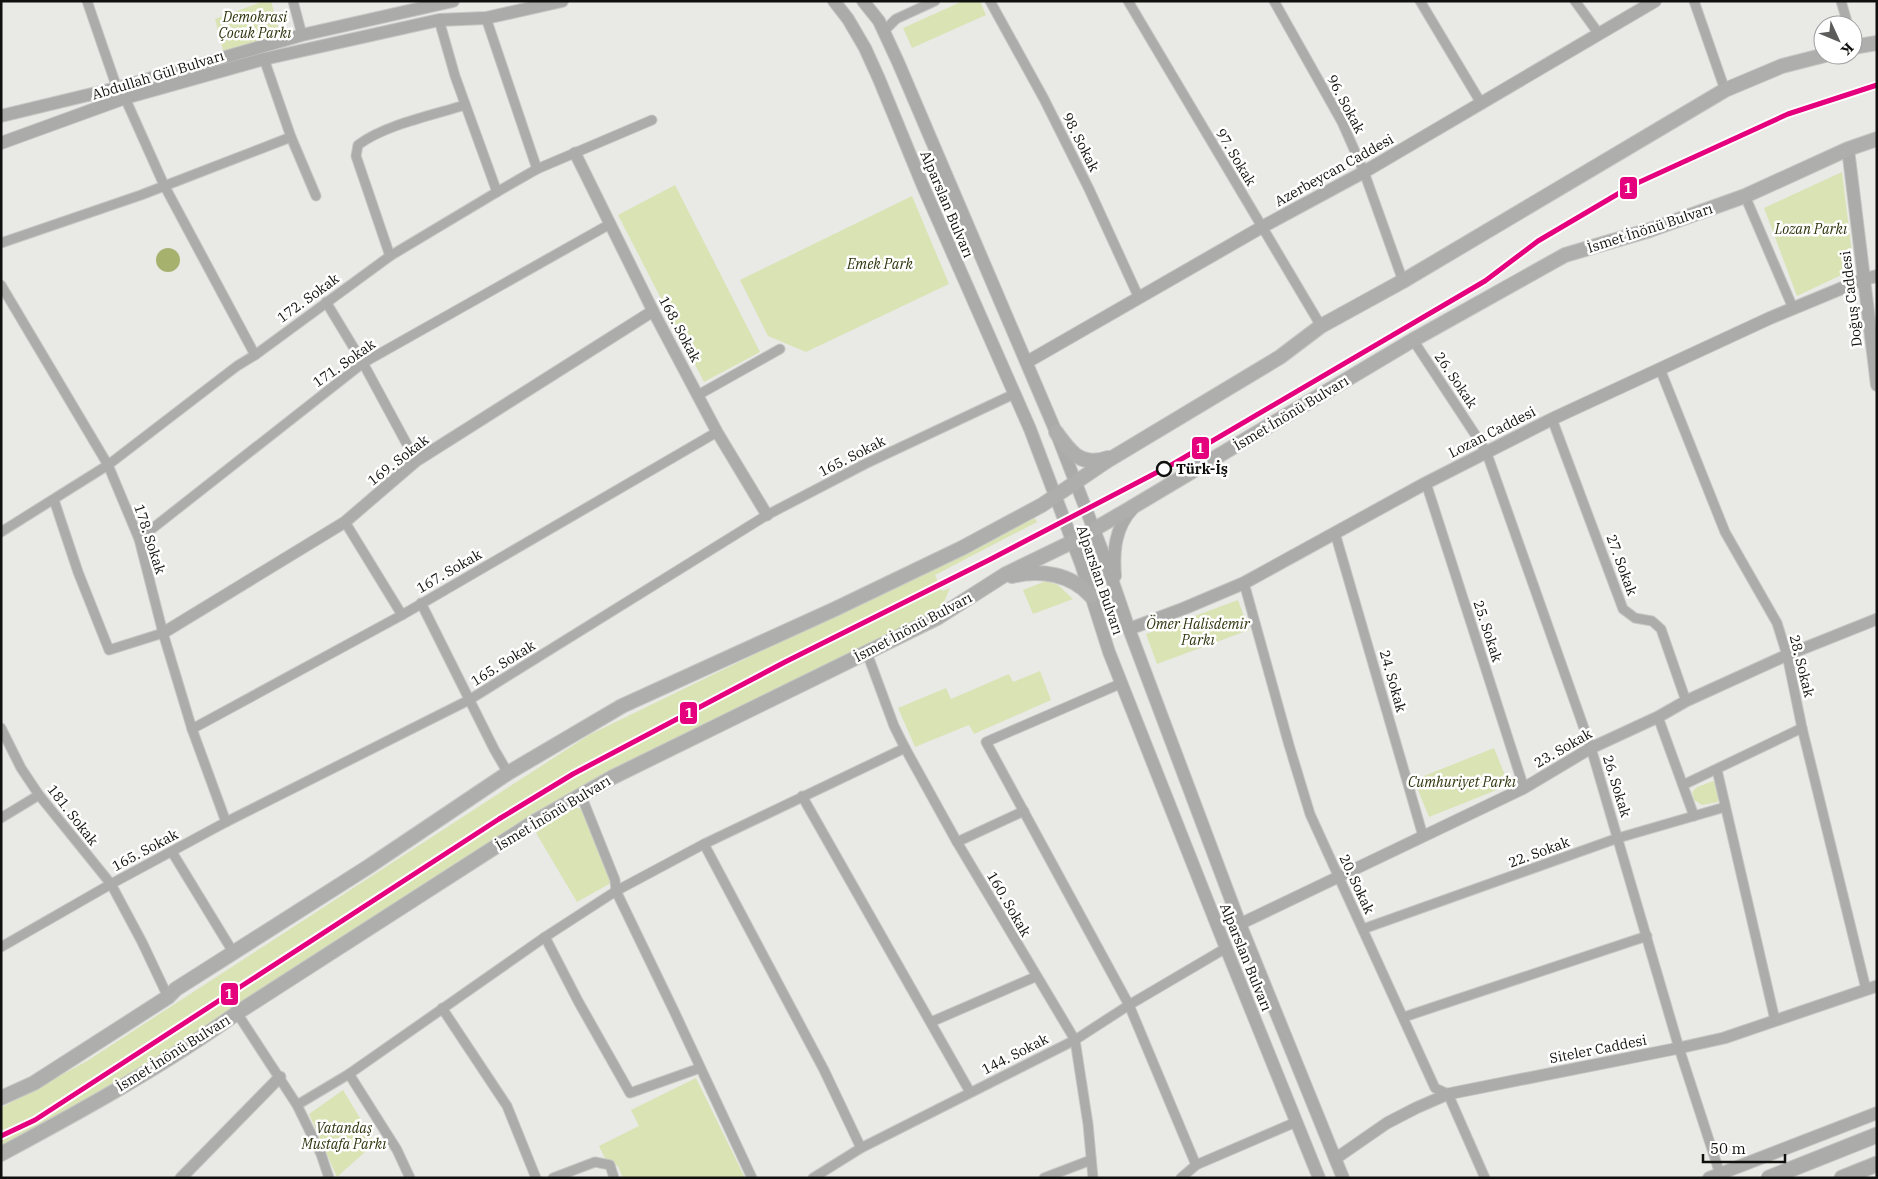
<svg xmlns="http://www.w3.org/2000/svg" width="1878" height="1179" viewBox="0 0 1878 1179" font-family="'IBM Plex Serif',serif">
	<rect width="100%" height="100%" fill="#e9eae6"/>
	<g fill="#d9e3b4">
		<path d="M264,1H271L281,37L224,54L215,19Z"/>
		<path d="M963,1H980L986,15L912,48L903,28Z"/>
		<path d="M1842,172L1854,269L1797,296L1764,208Z"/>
		<path d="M675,185L760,352L704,382L618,215Z"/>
		<path d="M912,196L949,284L806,352L768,336L740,280Z"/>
		<path d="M1035,518L1037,522L935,575L942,591L950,588L942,607L601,776L70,1118L1,1154V1108L87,1061L589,735Z"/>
		<path d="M1046,581L1058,585L1073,599L1033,614L1023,590Z"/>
		<path d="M1238,600L1249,630L1157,664L1146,634Z"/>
		<path d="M1040,671L1051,700L974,734L969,725L915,747L898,708L946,688L951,699L1009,674L1013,682Z"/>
		<path d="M1494,748L1509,785L1429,817L1414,780Z"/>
		<path d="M1713,781L1718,788V802L1702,805L1694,800L1692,792L1697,787Z"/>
		<path d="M573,807L582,809L611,883L577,902L536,833Z"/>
		<path d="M696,1078L745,1178H623L618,1166L606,1160L599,1146L639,1126L631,1110Z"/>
		<path d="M343,1090L375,1143L337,1177L309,1114Z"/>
	</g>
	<circle fill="#a6b16e" cx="168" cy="260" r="12"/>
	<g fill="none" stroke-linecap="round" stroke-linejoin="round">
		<g stroke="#c6c6c4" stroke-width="11">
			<g id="minor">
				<path d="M87,1L117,88"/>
				<path d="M293,1L302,35"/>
				<path d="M990,1L1044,99L1089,189L1139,298"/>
				<path d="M1128,1L1321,326"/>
				<path d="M1274,1L1342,122L1364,172L1403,281"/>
				<path d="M1420,1L1481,103"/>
				<path d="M1575,1L1599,34"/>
				<path d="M1694,1L1725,90"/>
				<path d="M1841,1L1848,25"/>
				<path d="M486,18L537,169"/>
				<path d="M439,20L455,76L497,192"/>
				<path d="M884,31L896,19L935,1"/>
				<path d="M264,59L291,137L316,196"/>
				<path d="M125,98L164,185L255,355"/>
				<path d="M1745,196L1793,308"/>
				<path d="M1,243L141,195L291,137"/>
				<path d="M390,256L356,156L358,145C384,125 433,115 465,105"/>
				<path d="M1,285L108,465L139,539L163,633L192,729L226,822"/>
				<path d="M326,302L363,363L416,461"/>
				<path d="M1413,340L1486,451L1591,748L1679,1048L1720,1174"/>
				<path d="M1660,369L1725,532L1777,623L1787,655L1802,728L1866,989"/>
				<path d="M698,395L780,349"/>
				<path d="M1552,419L1623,609L1635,618L1652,621L1661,629L1686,701"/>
				<path d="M1426,483L1524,788"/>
				<path d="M54,500L78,572L109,650L163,633"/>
				<path d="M345,522L402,615"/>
				<path d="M1,532L108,465L237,366L255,355L390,256L497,192L537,169L652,120"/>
				<path d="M1335,533L1423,836"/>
				<path d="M139,539L363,363L610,224"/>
				<path d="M1244,583L1289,745L1310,814L1435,1088L1448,1094L1485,1178"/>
				<path d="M421,603L494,749L508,773"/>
				<path d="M867,653L894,726L905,748L957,842L1075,1040L1088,1124L1093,1178"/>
				<path d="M1122,683L986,742L1129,1005L1196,1165"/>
				<path d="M1658,717L1694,816"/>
				<path d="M1,728L21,768L39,795L111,884L142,942L168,997"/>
				<path d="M192,729L402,615L717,432"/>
				<path d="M1717,770L1775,1020"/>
				<path d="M1683,785L1802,728"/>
				<path d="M581,795L615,880L616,891L704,844L905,748"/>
				<path d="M802,796L970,1092"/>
				<path d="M1,818L39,795"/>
				<path d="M957,842L1024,811"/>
				<path d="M704,844L824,1070L861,1148"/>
				<path d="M172,852L233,952"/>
				<path d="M1363,929L1618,838L1725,807"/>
				<path d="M545,937L578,1001L630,1093L700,1068"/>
				<path d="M1,947L111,884L226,822L469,700L767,515L865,464L1014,394"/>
				<path d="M442,1008L507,1106L536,1178"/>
				<path d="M237,1013L297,1105L321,1154L329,1178"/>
				<path d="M1404,1017L1647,936"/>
				<path d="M931,1022L1035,977"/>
				<path d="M349,1074L545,937L616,891L674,1011L752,1178"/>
				<path d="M297,1105L349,1074L397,1150L410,1178"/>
				<path d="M553,1178L595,1162L610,1165L614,1178"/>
				<path d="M813,1178L861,1148L1075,1040L1129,1005L1226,948"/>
				<path d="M1044,1178L1091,1160"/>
				<path d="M1181,1178L1196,1165L1296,1122"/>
			</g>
		</g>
		<g stroke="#c6c6c4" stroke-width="13">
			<g id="tertiary">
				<path d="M575,153L653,311L717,432L767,515"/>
				<path d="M163,633L345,522L416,461L653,311"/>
				<path d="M1240,924L1524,788L1591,748L1658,717L1686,701L1787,655L1877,619"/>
				<path d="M1335,1159L1387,1123L1416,1108L1448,1094L1679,1048L1724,1038L1877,986"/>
				<path d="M181,1178L280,1077"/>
			</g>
		</g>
		<g stroke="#c6c6c4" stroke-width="14">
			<g id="secondary">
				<path d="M834,1L848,19L865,48L879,79L923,186L1030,429L1081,564L1109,652L1226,948L1319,1178"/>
				<path d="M863,1L879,21L898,62L1056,432L1103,553L1129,629L1240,924L1343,1178"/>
				<path d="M1,116L117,88L302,35L453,1"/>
				<path d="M1,143L125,98L264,59L439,20L486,18L562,1"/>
				<path d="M1848,149L1877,385"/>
				<path d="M1027,362L1262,227L1364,172L1655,1"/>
				<path d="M1115,576C1113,551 1115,527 1133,508"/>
				<path d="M1129,629L1185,608L1244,583L1426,483L1552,419L1770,318L1864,279L1877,276"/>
				<path d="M1709,1178L1877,1113"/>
			</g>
		</g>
		<g stroke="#c6c6c4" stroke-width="16">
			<g id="primary">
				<path d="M1853,47L1877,43"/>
				<path d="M1056,432C1071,453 1081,467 1108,458"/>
				<path d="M1012,576C1041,569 1071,574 1091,596"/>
				<path d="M1,1098L34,1083L168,997L176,989L368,867L508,773L622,706L835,609L962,548L1042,505L1107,461L1280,357L1321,326L1403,281L1725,90L1782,66L1825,55"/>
				<path d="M1,1154C81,1111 163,1066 237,1013L534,822L613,777L937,618L1006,574L1072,542L1124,512L1413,340L1565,255L1650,230L1745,196L1848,149L1877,139"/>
			</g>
		</g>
		<g stroke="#c6c6c4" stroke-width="17">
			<g id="trunk">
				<path d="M1769,1178L1877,1135"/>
				<path d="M1842,1178L1877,1164"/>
			</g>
		</g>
		<use href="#minor" stroke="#acacaa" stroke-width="9"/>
		<use href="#tertiary" stroke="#acacaa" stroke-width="11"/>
		<use href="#secondary" stroke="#ababaa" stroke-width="12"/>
		<use href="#primary" stroke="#aeaeac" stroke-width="14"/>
		<use href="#trunk" stroke="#abaca9" stroke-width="15"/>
		<g stroke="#fff" stroke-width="9">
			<path id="tram-1" d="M1,1136L35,1120L499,819L573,774L785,662L989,560L1173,464L1485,281L1538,241L1633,185L1788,114L1877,85"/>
		</g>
		<use href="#tram-1" stroke="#e5007d" stroke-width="5"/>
	</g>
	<circle fill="#fff" stroke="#10100e" stroke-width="2.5" cx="1164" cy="469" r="7"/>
	<g text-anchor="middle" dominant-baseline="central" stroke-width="5" stroke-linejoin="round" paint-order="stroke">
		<g font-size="14" font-style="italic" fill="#2e350d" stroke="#fff">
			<text x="255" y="17">Demokrasi<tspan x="255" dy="16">Çocuk Parkı</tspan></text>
			<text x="1811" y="229">Lozan Parkı</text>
			<text x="880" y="264">Emek Park</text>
			<text x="1198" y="624">Ömer Halisdemir<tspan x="1198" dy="16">Parkı</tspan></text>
			<text x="1462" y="782">Cumhuriyet Parkı</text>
			<text x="344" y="1128">Vatandaş<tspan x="344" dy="16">Mustafa Parkı</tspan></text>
		</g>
		<g font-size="14" fill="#10100e" stroke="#fff">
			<text transform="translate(158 75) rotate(-17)">Abdullah Gül Bulvarı</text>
			<text transform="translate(1346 104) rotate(62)">96. Sokak</text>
			<text transform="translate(1081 142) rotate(63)">98. Sokak</text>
			<text transform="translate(1236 157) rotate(59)">97. Sokak</text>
			<text transform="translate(1334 170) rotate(-29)">Azerbeycan Caddesi</text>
			<text transform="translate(947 204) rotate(67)">Alparslan Bulvarı</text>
			<text transform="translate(1650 228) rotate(-18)">İsmet İnönü Bulvarı</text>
			<text transform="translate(308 298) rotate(-36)">172. Sokak</text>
			<text transform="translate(1851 299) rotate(-97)">Doğuş Caddesi</text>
			<text transform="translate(680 329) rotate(62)">168. Sokak</text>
			<text transform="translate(344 363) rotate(-35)">171. Sokak</text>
			<text transform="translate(1456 380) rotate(56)">26. Sokak</text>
			<text transform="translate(1291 413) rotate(-31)">İsmet İnönü Bulvarı</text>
			<text transform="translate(1492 432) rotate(-27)">Lozan Caddesi</text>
			<text transform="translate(852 456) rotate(-27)">165. Sokak</text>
			<text transform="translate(398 460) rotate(-38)">169. Sokak</text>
			<text transform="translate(150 539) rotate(72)">178. Sokak</text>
			<text transform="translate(1622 565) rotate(70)">27. Sokak</text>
			<text transform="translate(449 571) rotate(-30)">167. Sokak</text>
			<text transform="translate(1100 580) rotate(71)">Alparslan Bulvarı</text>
			<text transform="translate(913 627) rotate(-28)">İsmet İnönü Bulvarı</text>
			<text transform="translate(1488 631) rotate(72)">25. Sokak</text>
			<text transform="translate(503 663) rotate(-32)">165. Sokak</text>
			<text transform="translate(1802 666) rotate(76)">28. Sokak</text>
			<text transform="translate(1393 681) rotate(74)">24. Sokak</text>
			<text transform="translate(1563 748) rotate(-30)">23. Sokak</text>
			<text transform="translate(1617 786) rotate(73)">26. Sokak</text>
			<text transform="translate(553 813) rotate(-31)">İsmet İnönü Bulvarı</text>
			<text transform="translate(73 815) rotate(52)">181. Sokak</text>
			<text transform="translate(145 850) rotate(-28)">165. Sokak</text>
			<text transform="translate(1539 852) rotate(-20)">22. Sokak</text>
			<text transform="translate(1357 884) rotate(65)">20. Sokak</text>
			<text transform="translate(1009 904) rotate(60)">160. Sokak</text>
			<text transform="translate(1246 957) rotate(68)">Alparslan Bulvarı</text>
			<text transform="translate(1598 1049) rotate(-11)">Siteler Caddesi</text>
			<text transform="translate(173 1053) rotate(-32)">İsmet İnönü Bulvarı</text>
			<text transform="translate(1015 1054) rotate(-27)">144. Sokak</text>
		</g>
		<g font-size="14" font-weight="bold" fill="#10100e" stroke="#fff" text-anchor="start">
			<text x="1176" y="469">Türk-İş</text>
		</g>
	</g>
	<g stroke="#fff" stroke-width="2">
		<rect x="1619" y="176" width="19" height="24" rx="5" fill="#e5007d"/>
		<rect x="1191" y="436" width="19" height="24" rx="5" fill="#e5007d"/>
		<rect x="679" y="701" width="19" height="24" rx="5" fill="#e5007d"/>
		<rect x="220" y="982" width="19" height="24" rx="5" fill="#e5007d"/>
	</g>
	<g font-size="14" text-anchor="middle" font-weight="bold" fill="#fff">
		<text x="1628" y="193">1</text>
		<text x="1200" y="453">1</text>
		<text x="689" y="718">1</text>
		<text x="229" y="999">1</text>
	</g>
	<rect width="1878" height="1179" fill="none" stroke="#10100e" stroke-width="5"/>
	<g transform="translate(1838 40) rotate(134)"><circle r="24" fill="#ffffff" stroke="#9f9f9f"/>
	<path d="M0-4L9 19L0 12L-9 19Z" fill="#5c5c5a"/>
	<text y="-8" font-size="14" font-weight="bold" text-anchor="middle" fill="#10100e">K</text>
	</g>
	<path d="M1703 1154v8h82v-8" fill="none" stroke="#10100e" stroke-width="2.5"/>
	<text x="1710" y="1154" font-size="15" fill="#10100e" stroke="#ffffff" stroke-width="4" paint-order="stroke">50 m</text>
</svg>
